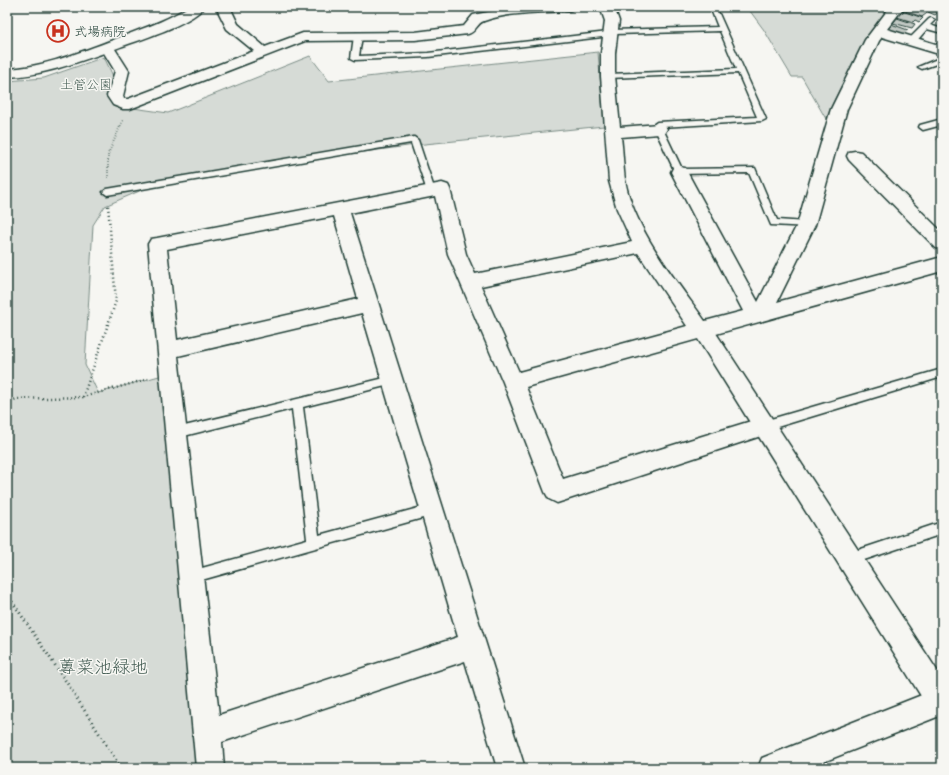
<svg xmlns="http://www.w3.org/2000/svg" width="949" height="775" viewBox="0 0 949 775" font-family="'Shantell Sans','Klee One',sans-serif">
	<rect width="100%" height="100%" fill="#f6f6f2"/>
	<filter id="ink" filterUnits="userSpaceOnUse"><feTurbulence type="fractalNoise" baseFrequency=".025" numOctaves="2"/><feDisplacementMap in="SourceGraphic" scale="8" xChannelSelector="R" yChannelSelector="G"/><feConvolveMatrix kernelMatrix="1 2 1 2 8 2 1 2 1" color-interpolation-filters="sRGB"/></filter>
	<g filter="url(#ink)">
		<g fill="#d6dbd6" stroke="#7a8c85">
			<path d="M747,7H890C865,42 843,78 826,119L802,77H792L764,30Z"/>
			<path d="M598,52L604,126L415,145L167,179L105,206L93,225L85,365L98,393L170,373L210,768H7V81L44,78L104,57L113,76L111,97L112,105L168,113L310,56L329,81Z"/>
		</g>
		<g fill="#c1c8c3" stroke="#1f3d34">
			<path d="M905,7H910L927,13L922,17L902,10Z"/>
			<path d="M919,7H940L937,10L940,11L935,15L928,12L929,11Z"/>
			<path d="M902,11L923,18L919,22L915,20L913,22L897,17Z"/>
			<path d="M897,18L915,24L912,28L893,23Z"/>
			<path d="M891,24L908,30L903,35L886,28Z"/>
		</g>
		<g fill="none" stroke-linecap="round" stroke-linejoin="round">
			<g stroke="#1f3d34" stroke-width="3">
				<g id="service">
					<path d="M710,7H716L766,119L762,121L662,127L682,169L755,168L777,220L806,222L811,225L809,227L771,225L749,173L676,174L653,125L657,122L757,117L738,73L608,78L604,76L608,74L736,69L720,31L615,34L611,36L428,57L355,60L351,58L354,36L358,34L362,36L359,56L428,53L608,32L611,30L718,27Z"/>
					<path d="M931,18L935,20L930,25L942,29V33L927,29L914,44H908V40L929,19Z"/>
					<path d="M942,57V62L922,69L918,67Z"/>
					<path d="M942,119V125L923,130L919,127L920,125Z"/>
					<path d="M414,137L418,140L435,191L434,193L431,194L427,191L411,143L107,195L103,192L107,189Z"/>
					<path d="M942,369V377L764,431L760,429L758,426L760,423L764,421Z"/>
					<path d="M393,376L397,377L398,380L397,383L303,407L319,535L433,504L437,506L439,510L437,514L191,583L186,582L184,577L186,572L191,571L307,539L292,409L176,438L172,437L170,433L172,429Z"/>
					<path d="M942,522V534L849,565L844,563L843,559L844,555L849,553Z"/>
				</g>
			</g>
			<g stroke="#1f3d34" stroke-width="3">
				<g id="minor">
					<path d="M188,7H204C192,24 136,41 115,49L129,71L123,96L124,99H128L254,51L227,29L216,7H230L238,24L265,47L303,33L415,32L464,26L473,15L508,8L573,7L571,10L566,11C540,13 510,12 484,21C477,23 476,32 468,34L415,40L305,41L130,109H123L113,105L107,96L115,71L104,53C72,64 41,76 7,77V69C44,67 78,53 113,40C138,30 165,22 188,7Z"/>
					<path d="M600,7H614L619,21L615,53V76L620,127L659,124L665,126L667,129L665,132L659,134L621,137C623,151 623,166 625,180C634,230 677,281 705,321L743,311L671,172L673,168L679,167L685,168L758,302L797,225L831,109L865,40L890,7H904L887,29L942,46V55L882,37L879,41L847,109L815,225L777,302L942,257V271L526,387L563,479L764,417L772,419L775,426L772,433L764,435L557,503L549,499L545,492L503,382L448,254L435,196L350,213L525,768H497L465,661L222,742L224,768H196L148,244L151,239L157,238L442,183L448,185L450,189L466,254L475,274L632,242L617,209L609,181L601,76V53L605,21ZM334,216L358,299L177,340L167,249ZM638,253L687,326L519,372L481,286ZM362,313L458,637L219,715L178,356Z"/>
					<path d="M855,151L861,152L942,232V249L936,248L849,160L847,156L849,152Z"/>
					<path d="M942,687V715L808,768H758L762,758Z"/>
				</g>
			</g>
			<g stroke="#1f3d34" stroke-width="3">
				<path id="tertiary" d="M703,322L710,324L942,678V716L931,712L696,336L693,330L696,324Z"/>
			</g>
			<g stroke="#1f3d34" stroke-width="2" stroke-dasharray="0.5 2" stroke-linecap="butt">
				<path d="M937,139L942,143"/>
				<path d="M108,178V154L123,120"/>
			</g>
			<g stroke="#1f3d34" stroke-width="2.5" stroke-dasharray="1 3" stroke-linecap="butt">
				<path d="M83,397L116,301L108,205"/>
				<path d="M7,403L16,399L83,397L148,379"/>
			</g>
			<path stroke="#1f3d34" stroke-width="3" stroke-dasharray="1 3.5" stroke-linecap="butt" d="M7,594L69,686L121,768"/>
			<use href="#service" fill="#f6f6f2" fill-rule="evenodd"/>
			<use href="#minor" fill="#f6f6f2" fill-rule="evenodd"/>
			<use href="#tertiary" fill="#f6f6f2" fill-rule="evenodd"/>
		</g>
	</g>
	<defs>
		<g id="hospital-ring" transform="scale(1.15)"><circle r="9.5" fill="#f6f6f2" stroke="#c8321e" stroke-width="1.5"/><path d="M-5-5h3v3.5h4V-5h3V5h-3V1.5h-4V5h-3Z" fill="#c8321e"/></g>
	</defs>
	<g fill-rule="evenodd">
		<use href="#hospital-ring" x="58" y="31"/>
	</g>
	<g text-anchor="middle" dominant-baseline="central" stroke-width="3" stroke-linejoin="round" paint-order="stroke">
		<g font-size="13" fill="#1f3d34" stroke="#f6f6f2" text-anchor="start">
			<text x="74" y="31">式場病院</text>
		</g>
		<g font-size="13" fill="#445d54" stroke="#f6f6f2">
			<text x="86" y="84">土管公園</text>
		</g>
		<g font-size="18" fill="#445d54" stroke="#f6f6f2">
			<text x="103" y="667">蓴菜池緑地</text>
		</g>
	</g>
	<rect width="949" height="775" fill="none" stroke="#f6f6f2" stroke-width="24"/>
	<rect x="12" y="12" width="925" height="751" fill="none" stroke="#1f3d34" stroke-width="1.5" filter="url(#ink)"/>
</svg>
